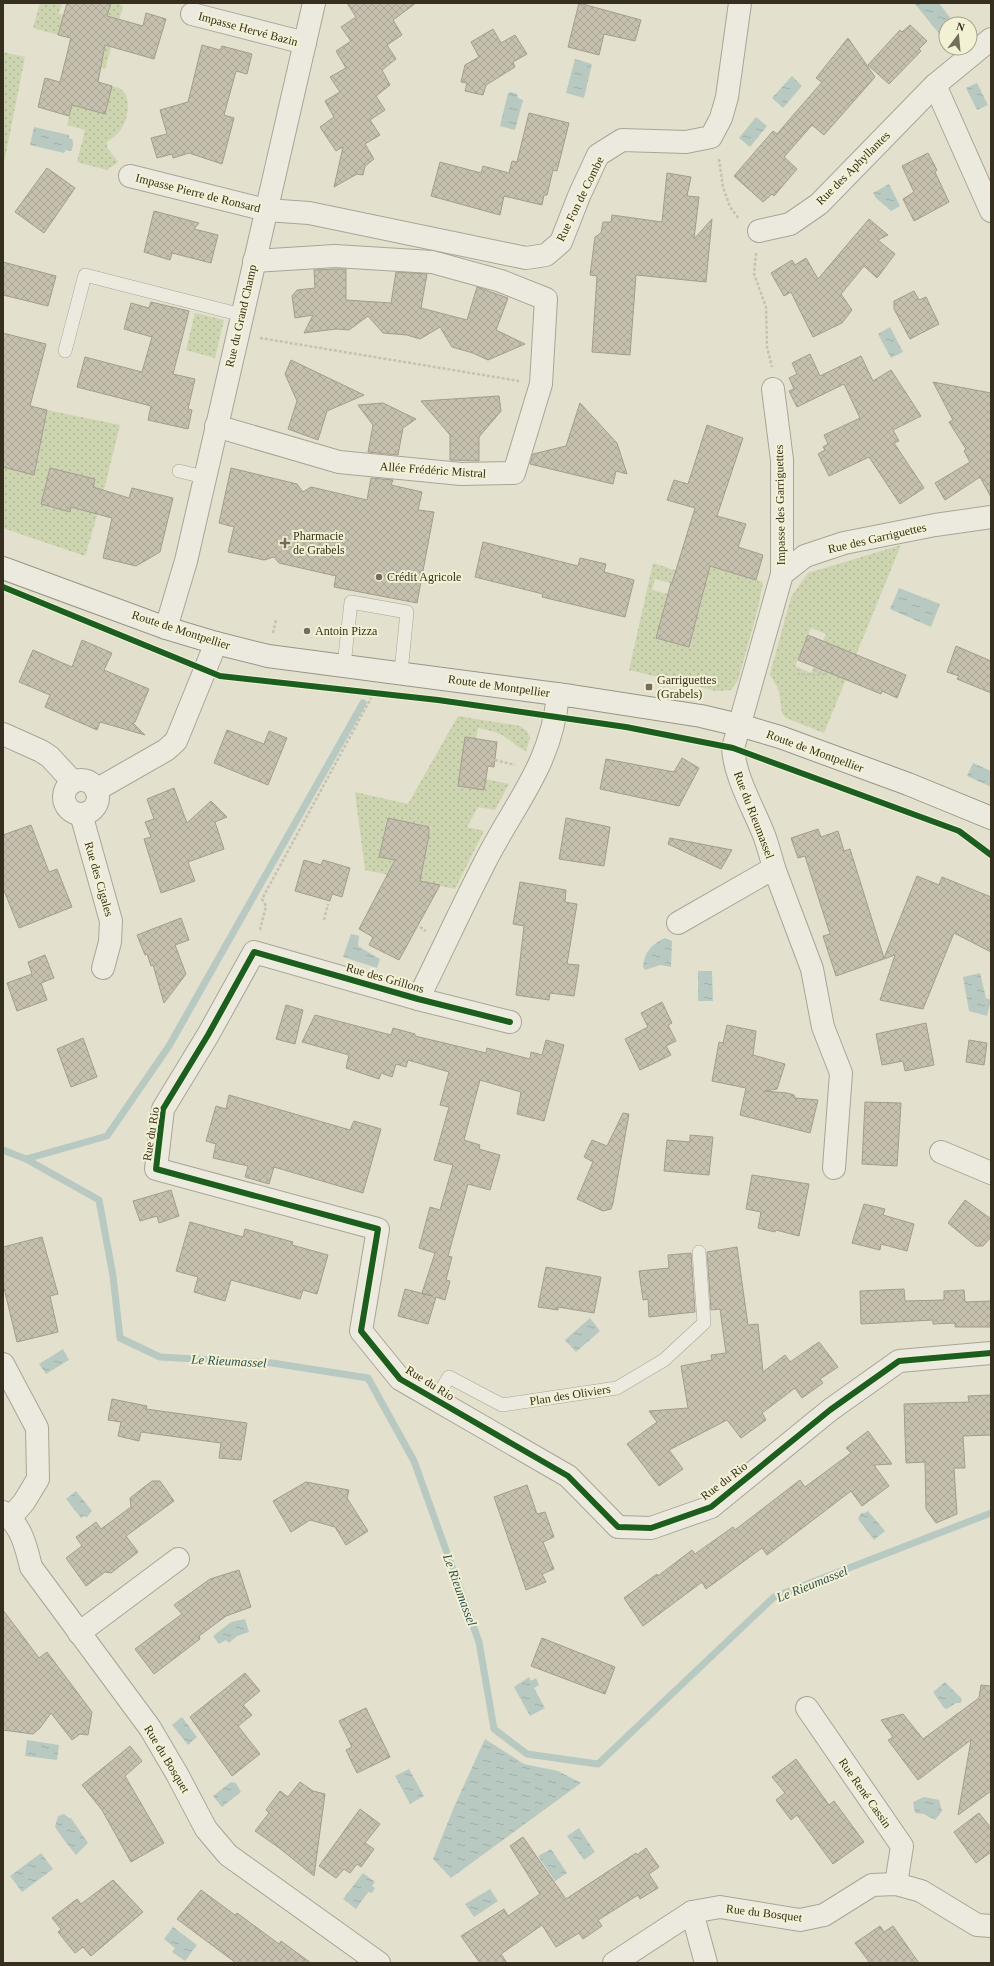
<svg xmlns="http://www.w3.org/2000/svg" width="994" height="1966" viewBox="0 0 994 1966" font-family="Georgia,serif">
	<defs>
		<pattern id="garden-dots" width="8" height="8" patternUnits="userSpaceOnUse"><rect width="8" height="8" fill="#ccd4b0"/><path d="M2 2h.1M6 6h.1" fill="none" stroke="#b0b697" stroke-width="1.8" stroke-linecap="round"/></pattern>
		<pattern id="water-ripples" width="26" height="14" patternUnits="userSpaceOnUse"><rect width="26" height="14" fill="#b8c9c2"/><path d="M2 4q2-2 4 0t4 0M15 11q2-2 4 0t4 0" fill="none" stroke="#9fada6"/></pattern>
		<pattern id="building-cross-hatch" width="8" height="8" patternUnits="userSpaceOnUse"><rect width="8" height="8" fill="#c6c0ae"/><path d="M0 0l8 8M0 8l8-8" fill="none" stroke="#aba595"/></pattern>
	</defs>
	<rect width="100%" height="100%" fill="#e3e1cd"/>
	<g fill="url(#garden-dots)" fill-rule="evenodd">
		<path d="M40,3H62L59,14L64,15L58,35L33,28Z"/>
		<path d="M111,3H118L123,6L105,69L66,59L70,38L93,44L105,24Z"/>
		<path d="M3,52L25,57L3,168Z"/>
		<path d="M112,86C132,88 130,113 123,126C119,133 113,138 107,142V147L118,162L107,170L77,162L85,130L67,125L72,105L105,114Z"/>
		<path d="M195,313L224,320L215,358L186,350Z"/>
		<path d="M47,410L120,425L100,506L85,556L3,528L4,467L17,466L35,471L40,444L3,435V413L44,425Z"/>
		<path d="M901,545L824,733L786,718L782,713L779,691L770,674L791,597L808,573ZM811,628L826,634L811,673L795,666Z"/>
		<path d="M653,563L699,578L704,564L763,582L758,608L738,680L731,690L716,691L629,670ZM655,579L704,592L689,647L656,638L668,594L652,590Z"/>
		<path d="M458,716L520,726L527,731L530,738L526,751C516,747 511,740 502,735C495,731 486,730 478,728L476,739L465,737L458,786L484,790L486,779L509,784L495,810L478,807L467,827L484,831L455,889L365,870L355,792L408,804ZM387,818L431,827L423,865L379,857Z"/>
	</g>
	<g fill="url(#water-ripples)">
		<path d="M917,3H939L955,24H946V32L941,36L915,4Z"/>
		<path d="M575,59L592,64L584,98L566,93Z"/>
		<path d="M792,76L802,86L783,108L772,98Z"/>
		<path d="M977,83L988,105L977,110L966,88Z"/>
		<path d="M511,92L517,94L518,98L523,100L515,130L500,126L508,93Z"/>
		<path d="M756,117L767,126L750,147L739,138Z"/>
		<path d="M34,127L69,135V138L72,139C74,144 73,147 71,151L66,150L64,153L30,145Z"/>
		<path d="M889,184L900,206L891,211L876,198L873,193Z"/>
		<path d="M890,327L903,352L891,358L878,334Z"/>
		<path d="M899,588L940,604L931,627L890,609Z"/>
		<path d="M973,763L991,771V787L967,776Z"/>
		<path d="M351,934L359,936L358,946L380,959L377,968L343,957Z"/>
		<path d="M665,938L672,941L671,967L660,965L645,970L643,967C644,952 652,944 665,938Z"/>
		<path d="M698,971H712L713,1001H698Z"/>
		<path d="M980,973L986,998L991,1000L987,1016L969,1011L963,977Z"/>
		<path d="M590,1318L600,1331L576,1352L565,1340Z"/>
		<path d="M63,1349L69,1360L46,1374L39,1364Z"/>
		<path d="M76,1491L92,1511L87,1517L84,1516L81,1518L66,1499Z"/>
		<path d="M868,1511L885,1531L874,1540L858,1519L861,1513H865Z"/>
		<path d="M245,1619L249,1632L237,1636L229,1643L226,1640L219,1644L213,1636L231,1622Z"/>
		<path d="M529,1677L531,1681L536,1678L539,1685L534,1688L545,1708L530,1716L514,1687Z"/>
		<path d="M945,1682L962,1699L961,1703H956L947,1709L944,1708L933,1692Z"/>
		<path d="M182,1717L197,1737L188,1745L172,1725Z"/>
		<path d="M485,1739L524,1764L558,1771L581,1783L451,1878L433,1859L454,1807Z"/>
		<path d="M27,1740L59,1745L57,1760L25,1756Z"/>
		<path d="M409,1769L424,1796L410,1804L395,1776Z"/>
		<path d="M231,1782L236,1783L241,1792L222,1807L213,1796Z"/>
		<path d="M924,1797L939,1800L942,1811L935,1820L924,1814L915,1813L913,1802Z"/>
		<path d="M64,1814L69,1818H71L88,1843L76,1855L64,1840L55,1827L58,1816Z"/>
		<path d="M579,1828L595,1852L584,1860L567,1836Z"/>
		<path d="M551,1849L567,1873L555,1881L538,1856Z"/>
		<path d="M41,1853L53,1869L22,1892L10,1876Z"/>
		<path d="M363,1873L375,1882L372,1886L375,1888L372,1893L368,1892L356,1909L343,1899Z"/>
		<path d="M490,1889L498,1901L474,1917L465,1904Z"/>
		<path d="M173,1927L197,1945L185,1961L172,1952L175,1948L164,1939Z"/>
	</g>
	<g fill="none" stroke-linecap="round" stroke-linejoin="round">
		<g stroke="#b8c9c2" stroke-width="7">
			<path d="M3,1150L26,1159L99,1200L113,1276L120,1338L160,1357L272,1363L368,1378L414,1461L479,1642L494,1729L527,1754L598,1764L774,1597L991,1513"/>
			<path d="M26,1159L107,1136L169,1046L363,703"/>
		</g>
	</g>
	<g fill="url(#building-cross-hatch)" stroke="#a39d8d">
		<path d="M67,3H111L107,16L143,26L146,13L166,19L154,59L105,45L98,82L112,86L105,114L72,105L69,116L38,107L45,78L60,82L71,38L58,35Z"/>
		<path d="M347,3H416L393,20L402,35L387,45L396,59L382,70L390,85L376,96L385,110L370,120L380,135L365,144L374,159L365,166L363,175L357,174L334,187L343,147L336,151L320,127L334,117L325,101L340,92L330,77L346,68L336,51L351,41L341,27L356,17Z"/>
		<path d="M579,3L641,20L635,41L604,34L599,55L568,47Z"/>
		<path d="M910,25L927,41L919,49L921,51L889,84L868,65L900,30L902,32Z"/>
		<path d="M493,29L501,43L515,35L527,54L513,62L515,67L486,85L483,95L465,91L467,83L461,82L465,65L479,57L471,42Z"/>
		<path d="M848,38L875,77L824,135L812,125L784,157L797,169L774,196L772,194L763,202L734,176L773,131L777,134L822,82L816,78Z"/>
		<path d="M202,45L220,50L222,46L252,54L247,74L236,71L224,115L234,118L222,164L189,153L173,158L172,154L157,158L151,138L167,134L160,110L188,102Z"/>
		<path d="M529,113L569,123L557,171L553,170L547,195H544L542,205L504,196L500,215L431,196L440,162L481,173L483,166L509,173L512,161L517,162Z"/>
		<path d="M928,153L937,170L935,172L949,202L914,221L903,199L914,192L902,166Z"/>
		<path d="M47,168L75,188L44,233L15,212Z"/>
		<path d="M667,173L691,177L687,196L699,197L694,239L712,219L706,282L636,275L630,355L592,352L597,276L590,275L595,237L601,233L603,222H611L612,215L662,222Z"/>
		<path d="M154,211L199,223L194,229L218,235L211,263L172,253L170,260L144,252Z"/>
		<path d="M869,219L888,235L878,240L895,254L877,278L864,266L841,294L852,310L842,323L813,337L791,292L784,296L771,273L792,260L795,265L806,258L818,279Z"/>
		<path d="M3,262L56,276L48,306L3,295Z"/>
		<path d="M335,269H346V300L391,303L396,272L427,274L421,308L467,320L477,287L508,298L496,330L525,344L488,360L473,353L452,347L440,327L420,339L407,335L383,333L368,316L349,330L336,329L304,333L313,315L295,318L292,296L297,290L315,288L314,270Z"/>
		<path d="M914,291L919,300L926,297L939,324L910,339L894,309V301Z"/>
		<path d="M151,302L189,311L173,374L195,379L188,409L192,410L188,429L148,420L151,406L77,387L85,357L142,372L152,337L124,329L131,303L149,308Z"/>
		<path d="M3,333L46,344L30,406L47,410L34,475L3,467Z"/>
		<path d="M810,354L820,376L861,356L873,381L891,370L921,416L893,430L899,441L894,443L924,488L900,504L869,457L829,476L818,454L825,450L823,447L828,444L824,435L860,418L844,384L797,407L789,391L794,389L789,378L797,374L792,363Z"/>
		<path d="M291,360L364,395L327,411L318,440L288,429L297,401L285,374Z"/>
		<path d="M933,382L991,393V497L980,477L945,500L935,483L970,462L964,451L966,449L949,422L953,420Z"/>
		<path d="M499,396L501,411L479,437V461L450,460V435L421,401Z"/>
		<path d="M383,403L416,419L403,428L398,455L368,452L373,425L358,405Z"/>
		<path d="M580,403L617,443L627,474L616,471L613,484L530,464L533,454L566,446Z"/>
		<path d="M707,425L743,438L717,516L746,524L738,547L763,555L756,580L710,566L689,647L656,638L671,583H672L695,508L667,500L674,480L688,484Z"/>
		<path d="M50,468L95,479L93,487L129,498L132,488L173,498L160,552L136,566L103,558L112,518L71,507L70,512L41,504Z"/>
		<path d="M231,468L297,484L303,492L311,487L367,500L371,478L393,480L391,485L422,492L418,510L434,512L417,603L334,587L336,576L279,563L274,557L264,560L228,552L234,527L219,523Z"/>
		<path d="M483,542L578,566L580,558L606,564L604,572L634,580L625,617L542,597L543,594L475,577Z"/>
		<path d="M808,635L906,675L897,698L882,691L881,694L798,660Z"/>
		<path d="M82,640L112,653L104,670L149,689L135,722L133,723L145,735L100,722L97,730L45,707L50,695L19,682L33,650L72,667Z"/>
		<path d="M956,646L991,661V693L957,679L959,676L947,672Z"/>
		<path d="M227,730L264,744L269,731L287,738L268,785L214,763Z"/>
		<path d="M465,737L497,742L494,767L488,766L484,790L458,786Z"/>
		<path d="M682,758L699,768L679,806L600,789L606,759L674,772Z"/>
		<path d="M174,788L187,823L211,801L227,817L215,822L224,849L188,862L195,881L161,893L144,839L151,837L145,822L154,819L147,799Z"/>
		<path d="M388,818L429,827V835L420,881L440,885L399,960L369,945L373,937L359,929L395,860L379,857Z"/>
		<path d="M566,818L610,827L604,866L559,859Z"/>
		<path d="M31,825L49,872L57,869L72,907L19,928L3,888V835Z"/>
		<path d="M818,829L821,837L838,831L844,851L850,849L884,958L917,876L939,885L942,877L991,897V952L954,933L923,1009L880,1000L895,955L836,976L823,936L830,934L805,856L798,858L791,838Z"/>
		<path d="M670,838L732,850L721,869L668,844Z"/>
		<path d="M304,860L321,865L323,860L350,868L342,897L332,894L330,901L295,891Z"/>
		<path d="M520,882L566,890L565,902L577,904L567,964L579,965L574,996L550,993L549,1000L516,995L524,926L513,924Z"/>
		<path d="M181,918L189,940L175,945L186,974L164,1003L153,965L151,966L147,954L145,955L137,935Z"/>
		<path d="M45,955L54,978L41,983L47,1000L17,1011L7,983L32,974L28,962Z"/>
		<path d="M662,1002L672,1023L668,1025L676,1041L666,1046L671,1055L640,1070L625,1039L648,1027L641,1013Z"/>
		<path d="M286,1005L303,1010L295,1044L276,1039Z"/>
		<path d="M315,1015L391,1035L393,1028L415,1034V1036L486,1053L487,1048L530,1059L531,1052L542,1055L546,1040L564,1045L544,1121L517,1114L521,1092L480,1080L464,1140L480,1145L479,1149L500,1155L490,1190L468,1184L448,1256L452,1257L446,1280L450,1281L445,1300L436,1297L428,1324L398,1316L405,1289L432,1296L422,1293L435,1253L419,1248L430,1207L440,1210L453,1165L434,1160L449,1107L440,1105L449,1072L408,1060L406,1067L396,1064L392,1077L381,1073L379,1079L346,1068L349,1055L302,1042Z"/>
		<path d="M926,1023L934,1065L905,1071L903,1061L882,1065L876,1034Z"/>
		<path d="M727,1025L756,1031L753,1055L785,1064L777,1089L765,1091L787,1093L794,1095L795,1098L818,1100L810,1133L740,1115L746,1088L712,1081L719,1042L723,1043Z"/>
		<path d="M83,1038L97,1077L71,1087L57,1049Z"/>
		<path d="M969,1040L987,1043L984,1065L966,1062Z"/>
		<path d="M229,1095L350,1130L354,1121L381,1129L363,1193L274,1167L269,1184L245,1177L248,1166L213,1158L216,1144L206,1141L216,1106L226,1109Z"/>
		<path d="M865,1102L901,1103L897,1166L862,1164Z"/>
		<path d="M623,1113L629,1114L613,1203L611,1209L603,1211L577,1199L593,1162L584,1157L592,1140L607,1146Z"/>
		<path d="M690,1135L713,1137L709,1175L664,1171L667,1140L690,1142Z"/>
		<path d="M752,1175L809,1184L799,1236L776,1230L775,1232L758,1228L761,1212L746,1209Z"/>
		<path d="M171,1190L179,1216L159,1223L157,1216L140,1221L133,1201Z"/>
		<path d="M965,1200L991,1219V1237L983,1246H976L948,1223Z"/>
		<path d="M864,1204L885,1209L883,1215L914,1224L907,1251L881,1244L880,1250L852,1243Z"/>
		<path d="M190,1222L243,1237L245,1229L293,1242L292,1245L328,1255L317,1294L303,1290L300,1299L231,1280L225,1301L194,1292L198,1277L176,1271Z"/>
		<path d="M42,1237L58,1294L50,1296L58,1332L17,1342L3,1284V1247Z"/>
		<path d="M737,1247L748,1325L758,1324L763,1372L785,1355L790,1362L819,1342L838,1367L820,1379L823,1383L802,1398L795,1388L762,1413L766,1420L741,1438L727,1420L669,1450L683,1469L659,1486L627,1444L657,1422L649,1411L688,1408L681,1366L712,1360L711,1355L726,1353L720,1309L711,1310L707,1252Z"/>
		<path d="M691,1253L695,1312L649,1317L648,1299L643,1300L639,1271L669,1268L668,1255Z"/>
		<path d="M546,1267L601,1277L594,1313L558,1307V1310L538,1307Z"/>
		<path d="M904,1289L905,1301L944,1300V1291L964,1290L965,1302L991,1301V1327H955V1323L933,1324V1320L861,1324L860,1291Z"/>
		<path d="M991,1395V1435L963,1436L965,1468H954L957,1514L936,1523L926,1509L925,1462L906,1463L904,1404L969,1402L968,1396Z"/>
		<path d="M112,1399L147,1406L146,1409L247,1423L241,1460L219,1458L221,1443L141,1432L139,1441L118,1436L121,1422L108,1420Z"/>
		<path d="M868,1431L892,1464L874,1465L889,1486L862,1506L851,1491L767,1555L762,1548L706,1589L702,1582L643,1626L624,1598L657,1574L658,1576L692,1550L695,1554L733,1527L735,1530L800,1480L805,1487L851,1453L846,1448Z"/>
		<path d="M152,1481H160L174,1501L126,1536L138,1552L111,1573L105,1572L86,1586L66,1558L82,1546L76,1537L96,1522L101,1529L131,1507L130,1498Z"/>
		<path d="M306,1482L349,1490L347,1498L368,1531L346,1545L335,1527L310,1520L291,1532L273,1501Z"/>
		<path d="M527,1485L537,1514L545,1512L554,1537L543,1542L554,1569L542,1574L546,1582L526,1590L494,1497Z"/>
		<path d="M239,1570L251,1607L226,1616L199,1636L200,1639L154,1674L135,1649L182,1614L174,1605L210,1579Z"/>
		<path d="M3,1610L39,1658L47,1652L92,1712L88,1735L80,1734L72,1740L51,1713L40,1728L33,1734L3,1730Z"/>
		<path d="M542,1638L615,1667L605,1694L531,1666Z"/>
		<path d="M245,1673L260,1691L243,1705L252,1715L238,1726L260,1754L232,1776L190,1717Z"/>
		<path d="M981,1685L991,1686V1791L958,1815L971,1740L918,1780L888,1740L893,1737L881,1720L903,1714L923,1739L979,1698Z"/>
		<path d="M366,1708L390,1757L357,1773L346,1750L352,1747L339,1721Z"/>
		<path d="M130,1746L142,1761L125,1776L164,1843L131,1862L102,1810L82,1785Z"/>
		<path d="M796,1759L829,1805L834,1801L864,1842L833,1864L797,1815L791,1820L776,1800L785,1793L772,1777Z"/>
		<path d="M300,1782L313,1791L325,1794L314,1876L278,1847L255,1831L269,1813L266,1810L280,1791L288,1797Z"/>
		<path d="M360,1809L380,1824L365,1843L374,1849L361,1867L357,1864L350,1873L344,1869L336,1878L319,1866Z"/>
		<path d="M979,1813L991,1828V1852L976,1863L954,1832Z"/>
		<path d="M523,1837L566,1899L636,1853L637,1855L646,1848L659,1867L649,1874L658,1888L640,1899L638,1895L598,1920L602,1926L583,1939L579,1933L556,1947L542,1925L501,1954L507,1963H480L461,1936L504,1909L508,1916L540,1894L510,1846Z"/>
		<path d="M113,1880L143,1912L91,1956L83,1947L75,1953L58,1932L61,1929L52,1918L77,1899L81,1904Z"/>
		<path d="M201,1890L235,1915L237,1913L279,1944L281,1941L311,1963H236L177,1919Z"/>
		<path d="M880,1926L884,1932L893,1926L919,1963H870L855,1943Z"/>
	</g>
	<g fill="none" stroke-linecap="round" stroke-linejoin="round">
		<g stroke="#a8a596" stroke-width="14">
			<g id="lane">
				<path d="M65,351L85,275L242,315"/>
				<path d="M179,471L204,477"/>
				<path d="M344,665L351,602L407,612L401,672"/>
				<path d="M435,1400L449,1377L502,1405L617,1388L664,1360L704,1323L699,1252"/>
			</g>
		</g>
		<g stroke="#a8a596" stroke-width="24">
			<g id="street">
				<path d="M192,14L305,43"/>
				<path d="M935,85L991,211"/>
				<path d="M130,176L266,210L309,213L526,258L546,255L561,242L579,196L598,155L622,140L686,142L711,137L721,118L727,97L740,3"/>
				<path d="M759,231L790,224L819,204L935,85L991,39"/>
				<path d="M773,389L782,460V574"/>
				<path d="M216,426L339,462L461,474L514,473L541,384L546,299L501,281L432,262L335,256L254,261"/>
				<path d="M166,628L186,561L314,3"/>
				<path d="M3,734L41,751L50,757L73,782"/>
				<circle cx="81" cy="797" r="17"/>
				<path d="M96,790L166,750L176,741L216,643"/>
				<path d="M81,814L111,921L110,942L103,968"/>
				<path d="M774,868L812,969L823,1027L841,1073L834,1168"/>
				<path d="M678,923L774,868C771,857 768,846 764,835C753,807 735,778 733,748L782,574L805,556L844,543L935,525L991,517"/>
				<path d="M418,999C440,955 460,911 482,868C512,806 552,766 558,694"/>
				<path d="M510,1022L418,999L254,952L208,1035L163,1109L156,1169L378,1229L361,1331L400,1379L568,1476L618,1527L651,1528L711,1507L830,1410L899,1361L991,1353"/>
				<path d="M941,1152L991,1173"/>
				<path d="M3,1364L37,1428L38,1479L24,1502L11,1517"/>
				<path d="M3,1512C21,1525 26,1546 31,1567L150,1728L177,1774L206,1829L228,1855L379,1963"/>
				<path d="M79,1633L178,1559"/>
				<path d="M807,1708L902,1846L896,1884"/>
				<path d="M692,1912L706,1963"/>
				<path d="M614,1963L692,1912L720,1907L800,1920L824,1915L872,1885L896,1884L921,1891L977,1925L991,1926"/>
			</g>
		</g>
		<g stroke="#989586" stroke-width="24">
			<path id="secondary" d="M3,568L166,628L216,643L268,656L572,696L701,716L739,725L780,737L908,784L991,818"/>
		</g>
		<g stroke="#c4c2b5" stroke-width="2.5" stroke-dasharray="3 2" stroke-linecap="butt">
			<path d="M719,159L723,187L730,207L739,219"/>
			<path d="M756,253L754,274L766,307L767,347L772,367"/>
			<path d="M260,338L519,381"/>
			<path d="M273,633L276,620"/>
			<path d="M814,670L824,674"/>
			<path d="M797,674L827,675"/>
			<path d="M495,760L515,765"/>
			<path d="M324,920L328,904"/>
			<path d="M420,927L426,931"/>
			<path d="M260,930L266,906L262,899L371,698"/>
		</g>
		<use href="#lane" stroke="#eceade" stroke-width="13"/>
		<use href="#street" stroke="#eceade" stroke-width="22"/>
		<use href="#secondary" stroke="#eceade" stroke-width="22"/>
		<g stroke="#f3f1d4" stroke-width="8">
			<g id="cycleway">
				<path d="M3,587L220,676L438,700L626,727L733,748L959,831L991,855"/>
				<path d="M510,1022L418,999L254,952L208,1035L163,1109L156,1169L378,1229L361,1331L400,1379L568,1476L618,1527L651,1528L711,1507L830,1410L899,1361L991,1353"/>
			</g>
		</g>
		<use href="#cycleway" stroke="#1b5e20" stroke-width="6"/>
	</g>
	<g fill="#736d5c" stroke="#f3f1d4" stroke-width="1.5">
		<path d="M283 537h4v4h4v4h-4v4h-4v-4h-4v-4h4z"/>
		<circle cx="379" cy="577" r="4"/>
		<circle cx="307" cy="631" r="4"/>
		<rect x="645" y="683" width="8" height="8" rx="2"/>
	</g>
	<g text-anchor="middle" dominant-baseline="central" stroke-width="4" stroke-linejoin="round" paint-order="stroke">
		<g font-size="12" fill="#362f1f" stroke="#f3f1d4">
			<text transform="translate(248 29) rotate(15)">Impasse Hervé Bazin</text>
			<text transform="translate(853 168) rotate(-45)">Rue des Aphyllantes</text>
			<text transform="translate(198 193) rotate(14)">Impasse Pierre de Ronsard</text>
			<text transform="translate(580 199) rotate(-64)">Rue Fon de Combe</text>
			<text transform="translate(241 316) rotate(-77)">Rue du Grand Champ</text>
			<text transform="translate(433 470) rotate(4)">Allée Frédéric Mistral</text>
			<text transform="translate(780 505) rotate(-91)">Impasse des Garriguettes</text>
			<text transform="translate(877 538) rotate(-13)">Rue des Garriguettes</text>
			<text transform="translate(181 630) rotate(18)">Route de Montpellier</text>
			<text transform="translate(499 686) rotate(8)">Route de Montpellier</text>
			<text transform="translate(815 751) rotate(20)">Route de Montpellier</text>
			<text transform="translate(754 815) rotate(69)">Rue du Rieumassel</text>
			<text transform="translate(99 879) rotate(74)">Rue des Cigales</text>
			<text transform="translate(385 978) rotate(16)">Rue des Grillons</text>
			<text transform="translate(151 1134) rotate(-81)">Rue du Rio</text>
			<text transform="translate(430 1383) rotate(32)">Rue du Rio</text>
			<text transform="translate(570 1395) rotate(-9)">Plan des Oliviers</text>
			<text transform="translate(724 1481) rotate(-37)">Rue du Rio</text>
			<text transform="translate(167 1759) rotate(59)">Rue du Bosquet</text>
			<text transform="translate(865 1793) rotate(55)">Rue René Cassin</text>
			<text transform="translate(764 1913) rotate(7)">Rue du Bosquet</text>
		</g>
		<g font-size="12" fill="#362f1f" stroke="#f3f1d4" text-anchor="start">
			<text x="293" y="536">Pharmacie<tspan x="293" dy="14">de Grabels</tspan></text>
			<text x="387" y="577">Crédit Agricole</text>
			<text x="315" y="631">Antoin Pizza</text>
			<text x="657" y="680">Garriguettes<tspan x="657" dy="14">(Grabels)</tspan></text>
		</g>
		<g font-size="13" font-style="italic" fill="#2f5055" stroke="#f3f1d4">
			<text transform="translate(229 1361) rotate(3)">Le Rieumassel</text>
			<text transform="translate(812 1584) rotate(-22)">Le Rieumassel</text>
			<text transform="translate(460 1590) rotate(70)">Le Rieumassel</text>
		</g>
	</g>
	<rect width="994" height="1966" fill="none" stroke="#362f1f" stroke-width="8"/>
	<g transform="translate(958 36) rotate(16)"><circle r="19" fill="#f3f1d4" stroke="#a7a38c"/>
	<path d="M0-3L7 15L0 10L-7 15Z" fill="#736d5c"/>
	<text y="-6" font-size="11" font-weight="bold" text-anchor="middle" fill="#362f1f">N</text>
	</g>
</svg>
